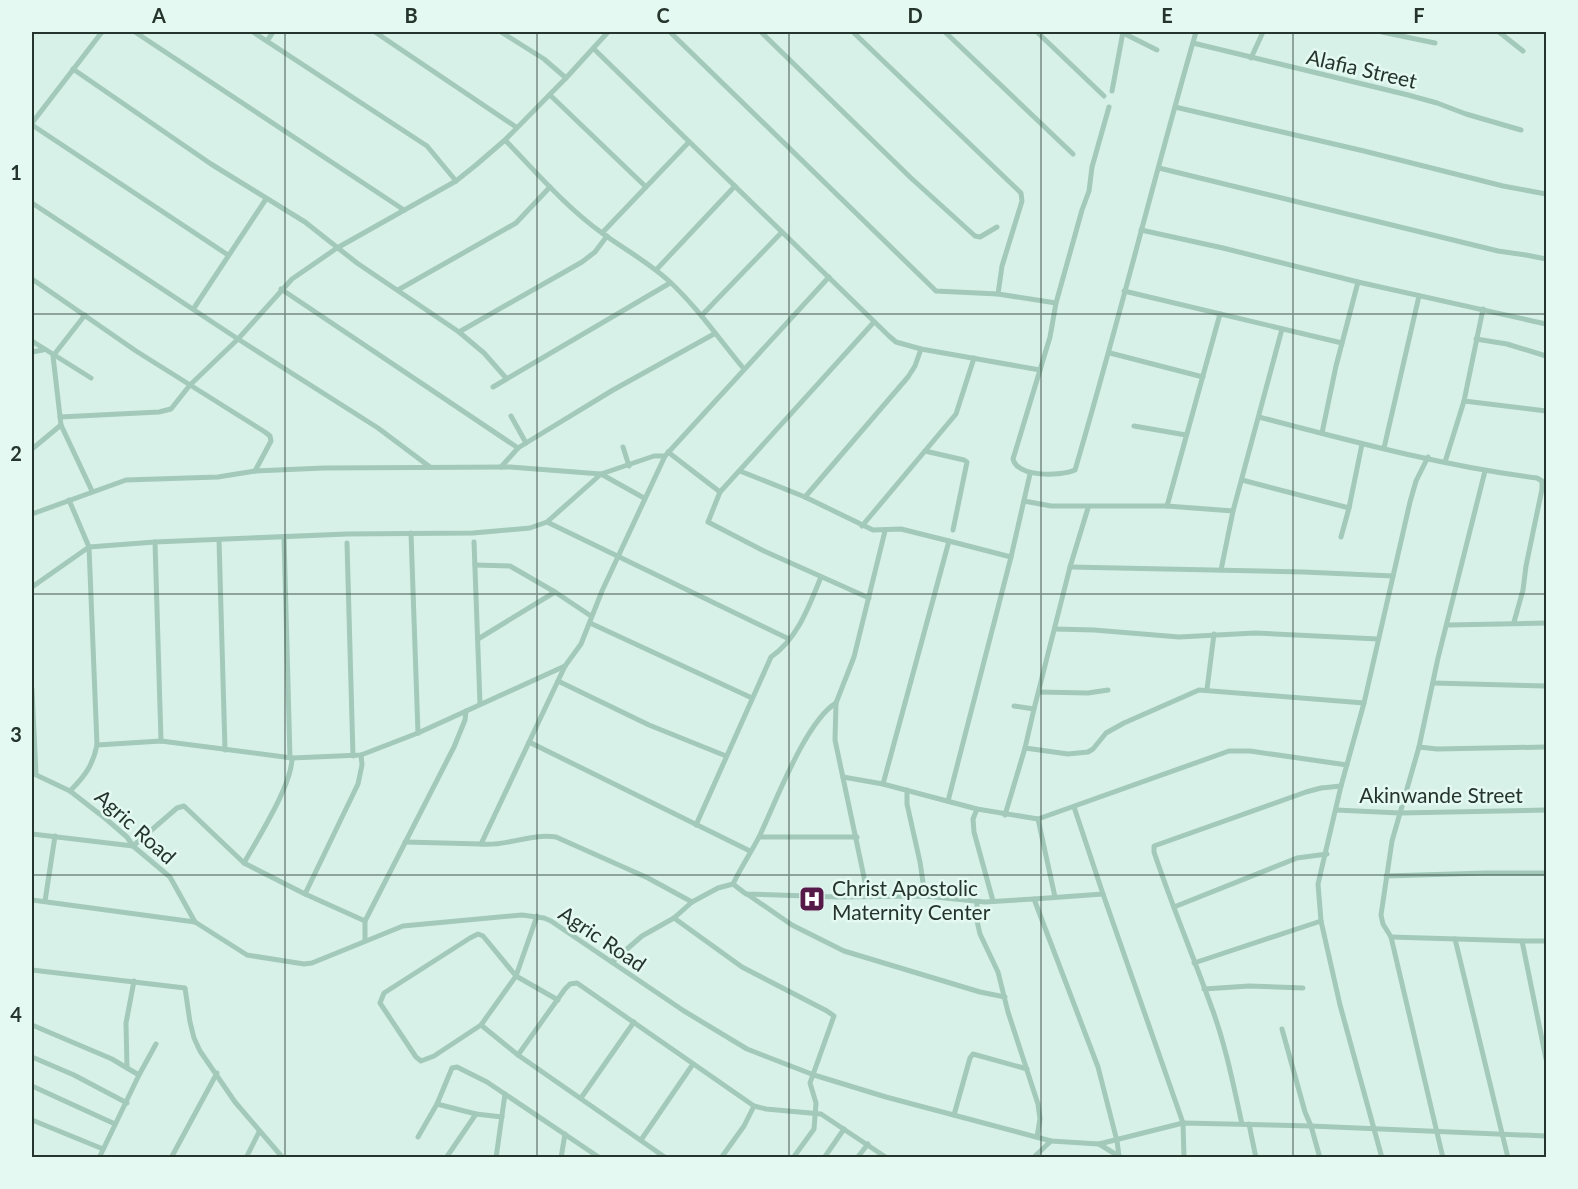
<svg xmlns="http://www.w3.org/2000/svg" width="1578" height="1189" viewBox="0 0 1578 1189" font-family="Lato,sans-serif">
	<rect width="100%" height="100%" fill="#d7f1e9"/>
	<g fill="none" stroke-linecap="round" stroke-linejoin="round">
		<g stroke="#a3c9ba" stroke-width="5">
			<path d="M135,32L404,210"/>
			<path d="M253,32L427,146L456,181"/>
			<path d="M375,32L516,127"/>
			<path d="M501,32L544,59L566,78"/>
			<path d="M670,32L936,291L998,294L1056,303"/>
			<path d="M761,32L911,178L975,236L980,237L997,227"/>
			<path d="M853,32L1021,193L1022,201L1002,266L998,294"/>
			<path d="M945,32L1073,154"/>
			<path d="M1037,32L1104,96"/>
			<path d="M1121,32L1157,50"/>
			<path d="M1382,32L1435,43"/>
			<path d="M1499,32L1523,51"/>
			<path d="M267,41L273,32"/>
			<path d="M1193,43L1408,95L1437,103L1466,114L1521,130"/>
			<path d="M594,49L889,336L896,342L921,349L1040,370"/>
			<path d="M1251,58L1263,32"/>
			<path d="M73,69L211,164L305,222L357,263L459,332L484,353L506,378"/>
			<path d="M1112,91L1123,32"/>
			<path d="M550,95L646,187"/>
			<path d="M1109,107L1092,167L1089,191L1082,210L1056,303L1050,337L1013,459C1018,478 1061,476 1075,470C1118,325 1154,177 1196,32"/>
			<path d="M1175,107L1364,151L1503,186L1546,194"/>
			<path d="M32,123L102,32"/>
			<path d="M32,125L228,255"/>
			<path d="M505,140C536,172 566,207 602,233C624,249 648,262 669,281C697,307 719,339 744,369"/>
			<path d="M1159,168L1498,251L1526,255L1546,259"/>
			<path d="M32,203L238,339L378,428L430,467"/>
			<path d="M1141,230L1223,248L1358,282L1546,324"/>
			<path d="M602,233L689,142"/>
			<path d="M656,270L735,186"/>
			<path d="M32,279L136,351L265,432L270,436L271,441L255,471"/>
			<path d="M281,289L518,448"/>
			<path d="M398,290L516,223L550,187"/>
			<path d="M1124,291L1342,343"/>
			<path d="M194,308L266,199"/>
			<path d="M85,315L53,356L61,425L92,491"/>
			<path d="M702,315L782,232"/>
			<path d="M459,332L582,262L595,252L607,236"/>
			<path d="M1476,339L1507,344L1546,356"/>
			<path d="M32,341L91,378"/>
			<path d="M32,352L43,350"/>
			<path d="M1110,353L1203,377"/>
			<path d="M493,387L670,283"/>
			<path d="M1464,401L1546,411"/>
			<path d="M511,416L526,443"/>
			<path d="M60,417L159,412L171,409L190,385L238,339L292,279L337,248L456,181L476,165L505,140L566,78L608,32"/>
			<path d="M1259,417C1351,441 1443,466 1537,478L1542,481V489L1526,566L1523,590L1514,622"/>
			<path d="M1134,426L1186,435"/>
			<path d="M1322,433L1336,366L1358,282"/>
			<path d="M623,447L629,466"/>
			<path d="M1384,448L1419,296"/>
			<path d="M32,449L61,425"/>
			<path d="M925,451L964,460L967,462L953,530"/>
			<path d="M668,452L720,492"/>
			<path d="M1445,462L1464,401L1483,309"/>
			<path d="M501,467L518,448L526,443L613,390L714,334"/>
			<path d="M740,471L805,497L873,530L901,529L949,541"/>
			<path d="M1242,480L1349,508L1362,444"/>
			<path d="M805,497L908,377L915,366L921,349"/>
			<path d="M69,500L89,547L97,745"/>
			<path d="M1024,501L1051,506H1167L1233,511"/>
			<path d="M1167,506L1220,314"/>
			<path d="M32,514L126,480L218,477L255,471L324,468L510,467L601,474L654,456H665"/>
			<path d="M547,522L789,639"/>
			<path d="M862,526L956,414L974,358"/>
			<path d="M411,533L418,733"/>
			<path d="M284,537L290,758"/>
			<path d="M1341,537L1349,508"/>
			<path d="M219,540L225,750"/>
			<path d="M155,542L161,741"/>
			<path d="M474,542L480,704"/>
			<path d="M347,543L353,756"/>
			<path d="M475,565L510,566L555,592L478,639"/>
			<path d="M1070,567L1304,572L1393,576"/>
			<path d="M1221,570L1233,511L1282,329"/>
			<path d="M32,587L89,547L155,542L347,534L473,533L530,528L547,522L601,474L644,498"/>
			<path d="M555,592L591,616"/>
			<path d="M869,598L764,551L708,522L720,492L874,322"/>
			<path d="M590,623L752,698"/>
			<path d="M1447,625L1546,623"/>
			<path d="M1055,629L1094,630L1179,637L1255,633L1378,639"/>
			<path d="M558,681L649,725L726,756"/>
			<path d="M1433,683L1546,686"/>
			<path d="M32,689L36,774"/>
			<path d="M1207,689L1214,634"/>
			<path d="M1039,692L1088,693L1108,690"/>
			<path d="M1034,709L1070,567L1088,508"/>
			<path d="M529,742L750,851"/>
			<path d="M1419,747L1437,749L1546,747"/>
			<path d="M1025,748L1068,754L1088,752L1093,749L1106,733L1124,723L1199,690L1364,703"/>
			<path d="M32,773L70,791L106,819L127,837L133,846L170,877L195,922L247,955L304,964L312,963L403,926L522,915L544,918L551,921L684,1011L747,1049L814,1075L886,1097L1051,1141L1099,1144L1183,1123L1311,1126L1546,1136"/>
			<path d="M843,777L883,784L977,809L1038,819L1229,751H1250L1347,765"/>
			<path d="M883,784L949,541L1011,557"/>
			<path d="M907,790V804L920,862L925,896"/>
			<path d="M70,791C85,776 93,765 97,745L161,741L292,758L361,755L418,733L565,666"/>
			<path d="M948,801L1011,557L1030,474"/>
			<path d="M1074,807L1103,894"/>
			<path d="M977,809L973,819L974,832L993,901"/>
			<path d="M1336,810L1400,813L1546,810"/>
			<path d="M1005,815L1025,748L1034,709L1014,706"/>
			<path d="M1038,819L1055,897"/>
			<path d="M696,825L771,657C798,638 809,606 821,577"/>
			<path d="M32,834L133,846L177,808L184,806L244,863L305,894L365,921"/>
			<path d="M759,837H857"/>
			<path d="M405,842L481,844L565,666L581,644L602,591L665,456L829,277"/>
			<path d="M481,844C506,847 530,833 556,837L648,878L692,902"/>
			<path d="M244,863C258,838 292,785 292,758"/>
			<path d="M1386,876L1486,873H1546"/>
			<path d="M733,884L746,894L837,897L925,896L985,902L1034,899L1098,1067L1117,1141L1119,1156"/>
			<path d="M305,894L358,784L362,765L361,755"/>
			<path d="M747,894L792,925L844,951L980,992L1005,997"/>
			<path d="M868,896L835,740L836,703L854,657L885,531"/>
			<path d="M1034,899L1103,894L1183,1123L1184,1158"/>
			<path d="M32,900L195,922"/>
			<path d="M45,901L55,836"/>
			<path d="M977,902V921L980,934L998,972L1008,1012L1038,1104L1040,1119L1037,1137"/>
			<path d="M1174,907L1297,858L1327,854"/>
			<path d="M537,916L516,976L558,1000"/>
			<path d="M674,918L742,967L827,1011L834,1016L810,1083L816,1103L814,1129L793,1158"/>
			<path d="M478,934L483,936L516,976L481,1025L434,1056L421,1061L416,1057L380,1003L384,993L470,938Z"/>
			<path d="M1391,937L1522,941L1546,1059"/>
			<path d="M1455,939L1508,1158"/>
			<path d="M365,940V921L454,747L465,720L466,711"/>
			<path d="M1522,941H1546"/>
			<path d="M612,962L642,936L674,918L692,902L718,888L733,884C741,867 752,851 760,835C776,801 806,721 836,703"/>
			<path d="M1194,963L1321,921"/>
			<path d="M32,970L185,988L190,1022L194,1038L200,1051L235,1102L283,1158"/>
			<path d="M1204,989L1249,986L1303,988"/>
			<path d="M32,1025L112,1059L127,1068"/>
			<path d="M481,1025L518,1055L666,1158"/>
			<path d="M1282,1029L1305,1112L1311,1126L1320,1158"/>
			<path d="M518,1055L565,989L570,984L577,983L754,1106L766,1109L821,1114L887,1158"/>
			<path d="M32,1057L74,1075L127,1103"/>
			<path d="M139,1075L156,1044"/>
			<path d="M32,1086L115,1124"/>
			<path d="M581,1098L634,1022"/>
			<path d="M437,1104L476,1114L502,1117"/>
			<path d="M954,1115L970,1058L973,1054L1027,1069"/>
			<path d="M32,1120L103,1149"/>
			<path d="M1242,1124C1233,1083 1225,1042 1210,1003C1192,953 1171,903 1154,852V846L1306,792L1321,788L1341,786"/>
			<path d="M1249,1124L1256,1158"/>
			<path d="M418,1137L437,1104L452,1068L457,1067L487,1082L600,1158"/>
			<path d="M641,1140L693,1064"/>
			<path d="M1099,1144L1120,1157"/>
			<path d="M99,1158L139,1075L127,1068L126,1023L134,981"/>
			<path d="M171,1158L217,1073"/>
			<path d="M246,1158L259,1132"/>
			<path d="M446,1158L476,1114"/>
			<path d="M496,1158L505,1094"/>
			<path d="M561,1158L565,1134"/>
			<path d="M721,1158L744,1126L754,1106"/>
			<path d="M824,1158L844,1129"/>
			<path d="M857,1158L868,1144"/>
			<path d="M1033,1158L1051,1141"/>
			<path d="M1382,1158L1340,1005L1321,921L1318,884L1341,786L1364,703L1410,502L1416,481L1428,457"/>
			<path d="M1443,1158L1391,937L1383,924L1381,915L1392,841L1419,747L1438,658L1485,471"/>
		</g>
	</g>
	<path fill="none" stroke="#25342c" stroke-width="1.5" stroke-opacity="0.55" d="M285,32V1158M537,32V1158M789,32V1158M1041,32V1158M1293,32V1158M32,314H1546M32,594H1546M32,875H1546"/>
	<defs>
		<g id="hospital-square" transform="scale(1.35)"><rect x="-9" y="-9" width="18" height="18" rx="4" fill="#551a48" stroke="#e3f9f2"/><path d="M-5-5h3v3.5h4V-5h3V5h-3V1.5h-4V5h-3Z" fill="#fff"/></g>
	</defs>
	<g fill-rule="evenodd">
		<use href="#hospital-square" x="812" y="899"/>
	</g>
	<g text-anchor="middle" dominant-baseline="central" stroke-width="5" stroke-linejoin="round" paint-order="stroke">
		<g font-size="21" fill="#25342c" stroke="#e3f9f2">
			<text transform="translate(1362 68) rotate(13)">Alafia Street</text>
			<text x="1441" y="794">Akinwande Street</text>
			<text transform="translate(136 826) rotate(42)">Agric Road</text>
			<text transform="translate(603 938) rotate(34)">Agric Road</text>
		</g>
		<g font-size="21" fill="#25342c" stroke="#e3f9f2" text-anchor="start">
			<text x="832" y="887">Christ Apostolic<tspan x="832" dy="24">Maternity Center</tspan></text>
		</g>
	</g>
	<rect width="1578" height="1189" fill="none" stroke="#e3f9f2" stroke-width="66"/>
	<rect x="33" y="33" width="1512" height="1123" fill="none" stroke="#25342c" stroke-width="2"/>
	<g font-size="20" text-anchor="middle" font-weight="bold" fill="#25342c">
		<text x="159" y="23">A</text>
		<text x="411" y="23">B</text>
		<text x="663" y="23">C</text>
		<text x="915" y="23">D</text>
		<text x="1167" y="23">E</text>
		<text x="1419" y="23">F</text>
		<text x="16" y="180">1</text>
		<text x="16" y="461">2</text>
		<text x="16" y="742">3</text>
		<text x="16" y="1022">4</text>
	</g>
</svg>
